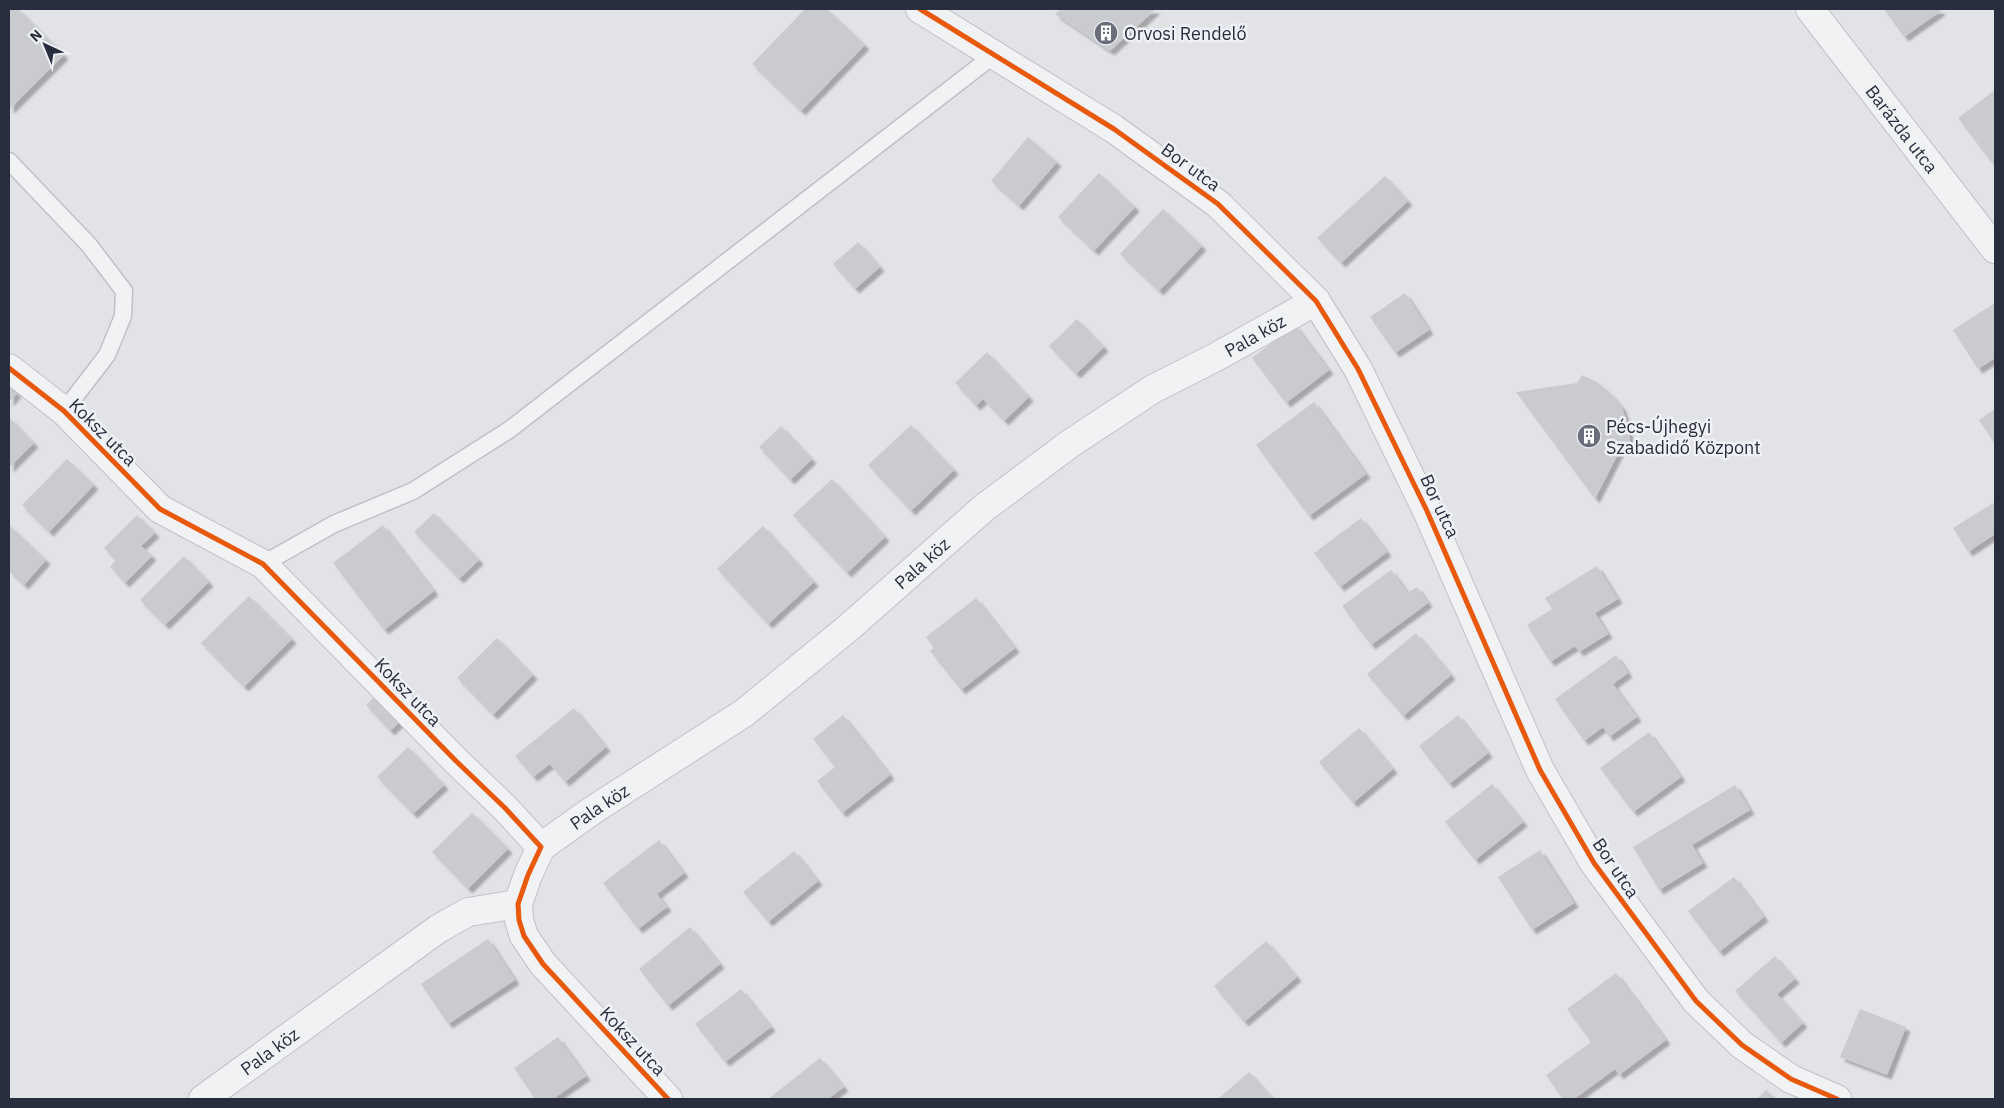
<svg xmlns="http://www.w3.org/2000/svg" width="2004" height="1108" viewBox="0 0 2004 1108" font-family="'IBM Plex Sans',sans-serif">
	<defs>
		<filter id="shadow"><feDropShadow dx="4.5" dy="4.5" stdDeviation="1" flood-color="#0004"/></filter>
	</defs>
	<rect width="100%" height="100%" fill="#e2e3e7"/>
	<g fill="#cacbcf" filter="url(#shadow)">
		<path d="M9,9H18L64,55L10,109L9,108Z"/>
		<path d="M805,9H827L865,45L801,111L752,64Z"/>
		<path d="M1061,9H1156L1110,51L1055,14Z"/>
		<path d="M1884,9H1939L1941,11L1904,37Z"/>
		<path d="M1995,90V167L1958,118Z"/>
		<path d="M1028,137L1057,162L1019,206L991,181Z"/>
		<path d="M1099,173L1135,207L1094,251L1058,217Z"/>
		<path d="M1385,176L1408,201L1341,263L1317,238Z"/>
		<path d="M1163,209L1202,246L1159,291L1120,254Z"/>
		<path d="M858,242L880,267L855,289L833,264Z"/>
		<path d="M1405,293L1429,330L1395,353L1370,317Z"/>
		<path d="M1995,303V358L1978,369L1953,330Z"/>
		<path d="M1077,319L1104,347L1076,374L1049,346Z"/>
		<path d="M1295,325L1329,370L1286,403L1252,358Z"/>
		<path d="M987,352L1029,397L1004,421L983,399L976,406L955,383Z"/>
		<path d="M1582,375L1597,382L1609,392L1621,406L1626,419L1630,441L1623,444L1595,499L1516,392L1577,383Z"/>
		<path d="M9,386L17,393L9,402Z"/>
		<path d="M1314,402L1366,474L1309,516L1256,445Z"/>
		<path d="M1995,409V444L1979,420Z"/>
		<path d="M9,417L34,443L9,468Z"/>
		<path d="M911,425L954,470L911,511L868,465Z"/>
		<path d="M781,426L812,459L790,480L759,447Z"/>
		<path d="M67,459L94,485L49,532L22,505Z"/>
		<path d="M832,479L885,537L847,573L793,515Z"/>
		<path d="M1993,503L1995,506V534L1968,552L1953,528Z"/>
		<path d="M434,513L479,560L459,579L414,532Z"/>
		<path d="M137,515L155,533L141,546L152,556L125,583L110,567L116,560L104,548Z"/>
		<path d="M1361,518L1387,552L1340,587L1314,553Z"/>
		<path d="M9,525L46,560L24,585L9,571Z"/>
		<path d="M383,525L434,591L384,630L333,563Z"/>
		<path d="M763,526L814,582L768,624L717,569Z"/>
		<path d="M184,556L209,582L165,625L140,600Z"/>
		<path d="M1597,566L1618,599L1595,613L1608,634L1579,652L1575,646L1550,662L1527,625L1552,609L1545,598Z"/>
		<path d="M1391,570L1408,593L1417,587L1428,603L1371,645L1342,606Z"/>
		<path d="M249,596L292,639L244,687L201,643Z"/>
		<path d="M976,598L1015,648L961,690L930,651L934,648L926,637Z"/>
		<path d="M1416,633L1451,675L1403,716L1367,674Z"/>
		<path d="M497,638L533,675L493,715L457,678Z"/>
		<path d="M1616,655L1628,673L1613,684L1637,717L1609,737L1603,727L1584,741L1555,699Z"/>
		<path d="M380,691L404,718L390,731L366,705Z"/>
		<path d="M574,708L606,747L565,782L550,764L533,777L515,756Z"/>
		<path d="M843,715L890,775L842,813L817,781L835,767L813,739Z"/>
		<path d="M1458,715L1488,753L1449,784L1419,746Z"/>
		<path d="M1359,728L1393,769L1353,803L1319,762Z"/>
		<path d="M1649,732L1681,777L1633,812L1600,768Z"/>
		<path d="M408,747L444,785L413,814L377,777Z"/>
		<path d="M1492,784L1523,822L1475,860L1445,822Z"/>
		<path d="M1735,785L1750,810L1692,845L1703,863L1659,890L1633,847Z"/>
		<path d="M472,813L508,849L468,889L432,852Z"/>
		<path d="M659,840L684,873L657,894L667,907L638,929L603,883Z"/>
		<path d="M1540,850L1574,903L1532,930L1498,877Z"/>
		<path d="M794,851L818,881L768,922L743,892Z"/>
		<path d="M1734,877L1764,917L1719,952L1688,911Z"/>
		<path d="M690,927L720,964L668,1006L639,969Z"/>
		<path d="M488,939L515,980L448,1024L421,984Z"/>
		<path d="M1266,941L1297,977L1244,1022L1214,986Z"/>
		<path d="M1775,956L1795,979L1777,994L1803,1023L1781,1043L1735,991Z"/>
		<path d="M1616,973L1666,1040L1619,1075L1615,1069L1574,1099H1563L1546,1075L1591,1042L1567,1009Z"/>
		<path d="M741,989L771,1027L725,1062L695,1024Z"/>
		<path d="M1860,1009L1906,1027L1887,1075L1840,1057Z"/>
		<path d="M558,1037L586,1076L553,1099H535L514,1068Z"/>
		<path d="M820,1058L844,1087L828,1099H768Z"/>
		<path d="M1249,1072L1273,1099H1218Z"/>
		<path d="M1766,1090L1776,1099H1757Z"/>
	</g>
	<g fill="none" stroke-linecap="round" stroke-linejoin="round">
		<g stroke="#c0c1c5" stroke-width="19">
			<g id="service">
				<path d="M9,161L89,245L124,291L123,316L107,355L64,411"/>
				<path d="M263,564L334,524L413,491L509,430L994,55"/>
			</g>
		</g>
		<g stroke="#c0c1c5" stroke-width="30">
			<g id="minor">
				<path d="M920,9L1114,129L1218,204L1316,301L1358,369L1427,511L1540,770L1594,863L1696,1001L1742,1045L1791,1079L1837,1099"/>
				<path id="s1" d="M1810,9L1995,249"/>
				<path d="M9,368L64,411L160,509L263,564L456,761L505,808L541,847L528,875L518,904L519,920L524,936L543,964L668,1099"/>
				<path id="s2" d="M541,847L593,810L744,713L847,629L985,507L1071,443L1153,389L1216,357L1316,301"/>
				<path id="s3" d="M203,1099L438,929L468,912L518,904"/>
			</g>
		</g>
		<use href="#service" stroke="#f1f2f4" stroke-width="16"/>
		<use href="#minor" stroke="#f1f2f4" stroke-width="28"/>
		<g stroke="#f0f1f6" stroke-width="8">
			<g id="cycleway">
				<path d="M920,9L1114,129L1218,204L1316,301L1358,369L1427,511L1540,770L1594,863L1696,1001L1742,1045L1791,1079L1837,1099"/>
				<path d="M9,368L64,411L160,509L263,564L456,761L505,808L541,847L528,875L518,904L519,920L524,936L543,964L668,1099"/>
			</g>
		</g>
		<use href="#cycleway" stroke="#e8590c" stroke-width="5"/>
	</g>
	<defs>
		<g id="building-disc" transform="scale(1.25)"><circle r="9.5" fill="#6a6d7a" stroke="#f0f1f6"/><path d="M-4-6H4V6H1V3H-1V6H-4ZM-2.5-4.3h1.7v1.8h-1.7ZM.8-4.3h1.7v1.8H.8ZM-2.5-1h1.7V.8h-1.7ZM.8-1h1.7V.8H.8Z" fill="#fff"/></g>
	</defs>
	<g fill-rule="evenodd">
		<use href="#building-disc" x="1106" y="33"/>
		<use href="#building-disc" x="1589" y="436"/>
	</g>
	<g text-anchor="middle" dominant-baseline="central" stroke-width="5" stroke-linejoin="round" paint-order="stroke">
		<g font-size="18" fill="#292e3f" stroke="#f0f1f6" text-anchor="start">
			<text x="1124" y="33">Orvosi Rendelő</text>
			<text x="1606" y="426">Pécs-Újhegyi<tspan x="1606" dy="21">Szabadidő Központ</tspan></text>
		</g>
		<g font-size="18" fill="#292e3f" stroke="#f0f1f6">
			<text stroke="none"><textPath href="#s1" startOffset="151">Barázda utca</textPath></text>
			<text transform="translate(1191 167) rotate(36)">Bor utca</text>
			<text stroke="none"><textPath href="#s2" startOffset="881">Pala köz</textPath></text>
			<text transform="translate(103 432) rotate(45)">Koksz utca</text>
			<text transform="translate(1440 506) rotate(65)">Bor utca</text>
			<text stroke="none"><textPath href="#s2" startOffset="476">Pala köz</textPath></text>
			<text transform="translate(408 692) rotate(46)">Koksz utca</text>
			<text stroke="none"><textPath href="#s2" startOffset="71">Pala köz</textPath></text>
			<text transform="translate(1616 868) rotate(56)">Bor utca</text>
			<text transform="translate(633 1041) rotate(47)">Koksz utca</text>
			<text stroke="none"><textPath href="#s3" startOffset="82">Pala köz</textPath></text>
		</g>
	</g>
	<rect width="2004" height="1108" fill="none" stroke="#292e3f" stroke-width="20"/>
	<g transform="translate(45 45) rotate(316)" stroke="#f0f1f6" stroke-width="4" paint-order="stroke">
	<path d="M0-4L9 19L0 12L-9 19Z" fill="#292e3f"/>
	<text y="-8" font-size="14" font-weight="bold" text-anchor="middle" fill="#292e3f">N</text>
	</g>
</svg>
